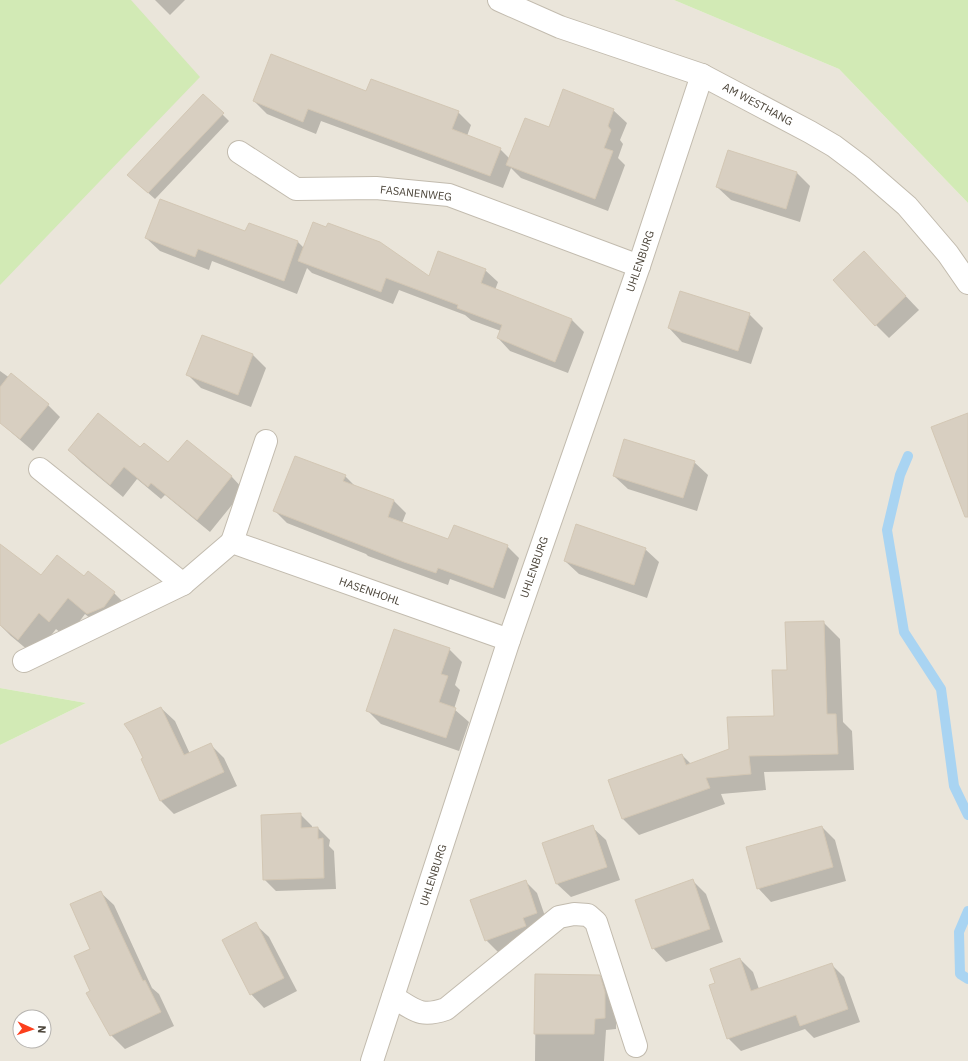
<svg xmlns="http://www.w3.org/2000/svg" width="968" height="1061" viewBox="0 0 968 1061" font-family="'IBM Plex Sans',sans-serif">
	<rect width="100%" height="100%" fill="#f6f3ec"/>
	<path fill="#eae5da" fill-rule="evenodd" d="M0,0H674L839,69L968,203V1061H0V745L86,703L0,688ZM20,1017H44V1041H20Z"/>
	<g fill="#d2eab5">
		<path d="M0,0H131L200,77L0,285Z"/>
		<path d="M674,0H968V203L839,69Z"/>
		<path d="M0,688L86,703L0,745Z"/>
	</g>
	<g fill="#0003">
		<path d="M155,0H185L170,15Z"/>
		<path d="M366,92L458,112L471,125L467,136L500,149L510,159L550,129L613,110L627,123L620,140L623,144L618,158L625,165L608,211L521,178L511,168L503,188L321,121L316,134L267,114L254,101Z"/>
		<path d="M203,95L229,121L155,199L128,175Z"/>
		<path d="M728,151L797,173L810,186L800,222L731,200L717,187Z"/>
		<path d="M249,224L298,242L304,248L429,278L485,270L498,282L495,290L572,320L584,332L568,373L510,351L498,338L501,331L471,320L465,315L399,290L393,304L312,273L307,268L297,294L212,261L209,270L160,251L146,238L246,232Z"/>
		<path d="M877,266L919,310L889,338L876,325Z"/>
		<path d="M749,314L763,328L751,364L682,342L669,328Z"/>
		<path d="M203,336L253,355L266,368L251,407L201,388L188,375Z"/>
		<path d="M0,371L48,405L60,417L33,451L12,433L0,422Z"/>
		<path d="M187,441L232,477L244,490L210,532L165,495L161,499L137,479L123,497L82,463L69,450L140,449L168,463Z"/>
		<path d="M694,462L708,475L697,511L628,489L614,476Z"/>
		<path d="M345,476L356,487L394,501L406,513L402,523L449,541L507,546L519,558L505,599L450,579L448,585L368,556L366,554L287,523L275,511Z"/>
		<path d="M0,545L41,577H84L114,593L131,610L104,630L85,614L67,638L56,629L35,656L11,636L0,625Z"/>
		<path d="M645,549L659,562L647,598L579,574L565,561Z"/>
		<path d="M823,622L840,639L843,722L852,731L854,770L764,772L766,790L721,794L725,804L639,835L623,819L609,781L682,755L691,764L730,750L775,717L788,671Z"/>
		<path d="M449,649L462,662L455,685L460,690L454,709L469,722L459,751L381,724L368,711Z"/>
		<path d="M161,708L175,721L190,754L210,744L224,758L237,786L174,814L161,801L142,760L144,758Z"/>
		<path d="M300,814L312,826V829L318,828L330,840L329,846L334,851L336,889L276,891L264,879Z"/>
		<path d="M592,827L606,840L620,880L571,897L557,884L543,843Z"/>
		<path d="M822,827L835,840L846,881L771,902L758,888Z"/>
		<path d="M525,881L537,893L548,925L537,938L498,952L486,940Z"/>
		<path d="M693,881L706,894L723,942L666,962L653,948Z"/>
		<path d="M100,892L114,905L152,988L159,994L174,1026L125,1049L111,1035L92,949Z"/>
		<path d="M255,924L269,937L297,991L264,1008L251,994Z"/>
		<path d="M740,959L753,972L759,989L831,964L844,977L860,1022L814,1038L805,1029L741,1051L728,1038L716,983Z"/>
		<path d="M536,975L599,976L611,987L616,1004V1029L606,1030L604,1061H535Z"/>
	</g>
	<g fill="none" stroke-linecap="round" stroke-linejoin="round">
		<g stroke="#a9d4f2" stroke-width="10">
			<path d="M908,456L900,475L887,530L904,632L941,689L954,786L968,815"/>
			<path d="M968,911L959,932L960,974L968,979"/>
		</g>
	</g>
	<g fill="#d8cfc1" stroke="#d3c7b4">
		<path d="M271,54L366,91L371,79L459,111L452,129L501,148L490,176L308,109L303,122L253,101Z"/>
		<path d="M563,89L614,109L608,126L611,130L604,148L613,151L595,199L506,165L525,118L549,127Z"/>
		<path d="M203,94L224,113L148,193L127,175Z"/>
		<path d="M728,150L797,172L786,209L716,187Z"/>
		<path d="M160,199L245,231L249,223L298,241L284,281L198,249L195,257L145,238Z"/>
		<path d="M313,222L326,227L328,223L380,242L429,276L438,251L486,269L481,283L572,319L555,362L497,338L502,325L457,308L458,305L386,278L381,292L298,261Z"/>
		<path d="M864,251L906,296L875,326L833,280Z"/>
		<path d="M680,291L750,313L738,351L668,328Z"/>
		<path d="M202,335L253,354L238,395L186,375Z"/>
		<path d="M11,373L49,404L20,439L0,423V387Z"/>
		<path d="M98,413L140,447L144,443L168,462L187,440L232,476L197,520L151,483L148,487L124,467L110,485L68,450Z"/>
		<path d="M968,413V517H965L931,427Z"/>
		<path d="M624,439L695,461L683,498L613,476Z"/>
		<path d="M295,456L346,475L343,481L394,500L388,517L448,539L454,525L508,545L493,588L438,568L436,573L404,562L273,511Z"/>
		<path d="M576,524L646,548L634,585L564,561Z"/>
		<path d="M0,544L41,575L57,555L84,576L88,571L115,592L104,607L87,614L68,598L49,622L39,613L18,640L0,625Z"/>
		<path d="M824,621L827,714H836L838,754L749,756L751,774L706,778L710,788L622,819L608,780L682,754L686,765L729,749L727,717L774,716L772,670H787L785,622Z"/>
		<path d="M394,629L450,648L441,674L448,676L439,702L456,708L446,738L366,711Z"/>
		<path d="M161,707L184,755L211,743L224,772L160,801L141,759L143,758L132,735L124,724Z"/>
		<path d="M301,813V828L318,827V839L323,838L324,878L263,880L261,815Z"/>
		<path d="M593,825L607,867L556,884L542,843Z"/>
		<path d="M822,826L833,867L757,889L746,847Z"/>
		<path d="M693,879L710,929L652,949L635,900Z"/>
		<path d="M526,880L537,913L523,918L526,926L485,941L470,900Z"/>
		<path d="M101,891L143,981L145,980L161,1012L110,1036L86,993L90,991L74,956L90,949L70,904Z"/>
		<path d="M256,922L284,978L250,995L222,940Z"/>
		<path d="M740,958L751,991L832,963L848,1009L800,1026L796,1015L727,1039L709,985L715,983L710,969Z"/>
		<path d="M535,974L600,975L605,992V1018L595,1019L594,1034H534Z"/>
	</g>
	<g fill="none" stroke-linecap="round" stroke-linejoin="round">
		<g stroke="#c2bbae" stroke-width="24">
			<g id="minor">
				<path d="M499,0L560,27L702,75L810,132L834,146L862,167L907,206L948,254L968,283"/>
				<path d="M239,152L296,189L376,188L449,195L639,266"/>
				<path d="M40,469L183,584"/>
				<path d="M232,542L266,441"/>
				<path d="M24,661L183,584L232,542L509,640"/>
				<path d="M393,997C415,1010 420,1018 446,1009L559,917L574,914L588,915L596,922L636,1046"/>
				<path d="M372,1061L509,640L639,266L702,75"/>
			</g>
		</g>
		<use href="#minor" stroke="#fff" stroke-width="22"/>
	</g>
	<g text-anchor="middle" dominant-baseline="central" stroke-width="3" stroke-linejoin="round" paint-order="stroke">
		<g font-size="11" fill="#4b4439" stroke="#fff">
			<text transform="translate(758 104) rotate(28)">AM WESTHANG</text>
			<text transform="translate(416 193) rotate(6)">FASANENWEG</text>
			<text transform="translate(640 261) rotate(-71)">UHLENBURG</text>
			<text transform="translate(534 567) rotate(-71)">UHLENBURG</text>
			<text transform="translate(370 591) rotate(19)">HASENHOHL</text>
			<text transform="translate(433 875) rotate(-72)">UHLENBURG</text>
		</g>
	</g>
	<g transform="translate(32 1029) rotate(93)"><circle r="19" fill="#ffffff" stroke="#b7b4b0"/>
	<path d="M0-3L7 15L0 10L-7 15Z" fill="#fc3f1d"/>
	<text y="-6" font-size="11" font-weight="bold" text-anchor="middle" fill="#4b4439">N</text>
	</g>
</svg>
